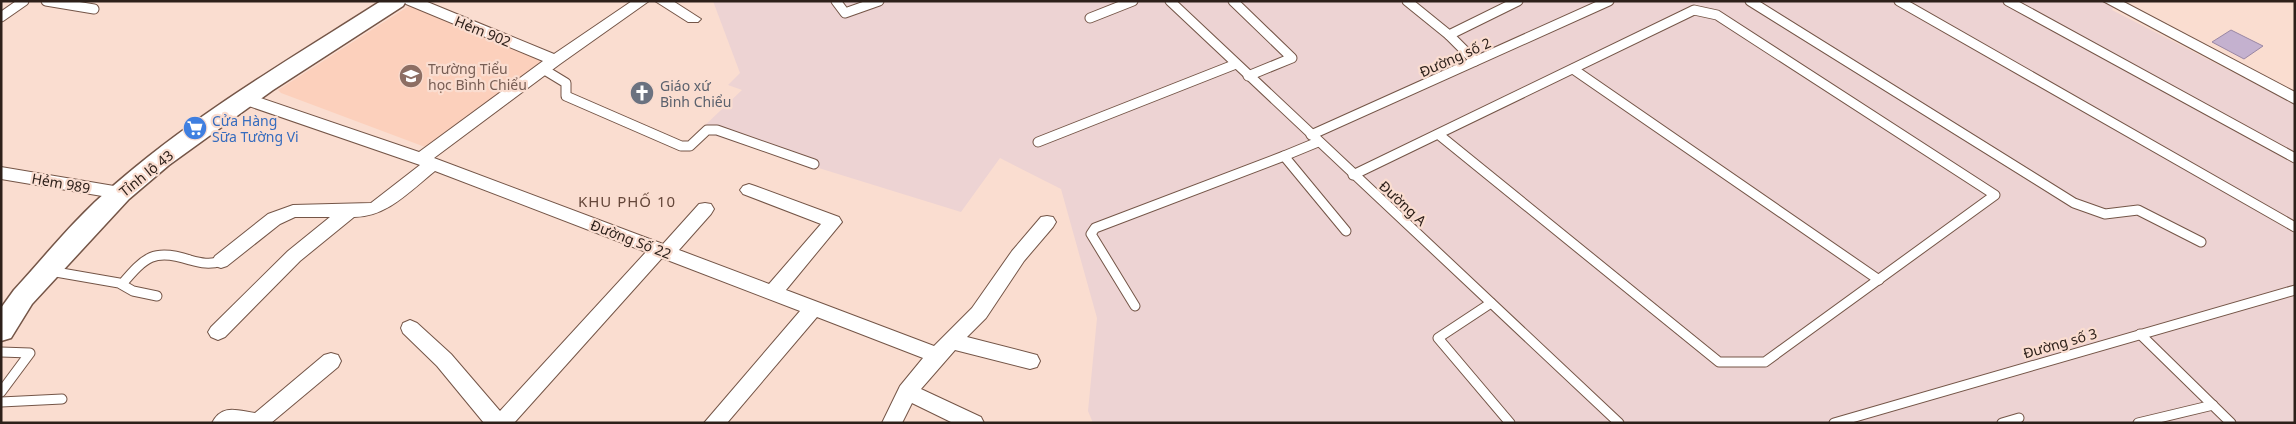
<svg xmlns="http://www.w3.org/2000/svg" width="2296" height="424" viewBox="0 0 2296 424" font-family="'Noto Sans',sans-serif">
	<rect width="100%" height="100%" fill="#faddd0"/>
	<path fill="#edd3d3" d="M713,1H2116L2112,10L2295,104V423H1093L1088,411L1097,318L1061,189L1000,158L961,212L699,131L742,90L728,85L740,73Z"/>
	<path fill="#fcd0bc" d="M412,4L542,61L425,147L281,93L278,90Z"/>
	<path fill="#c4b1cf" stroke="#9a87a4" d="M2231,30L2263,46L2244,59L2212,42Z"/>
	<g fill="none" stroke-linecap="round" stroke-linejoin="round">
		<g stroke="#745547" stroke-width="11">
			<g id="service">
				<path d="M46,1L94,9"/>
				<path d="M836,1L845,13L879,1"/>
				<path d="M1170,1L1619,423"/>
				<path d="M1233,1L1292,58L1248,76"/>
				<path d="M1407,1L1449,35L1518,1"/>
				<path d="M1750,1L2074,203L2105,214L2138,210L2201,242"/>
				<path d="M1899,1L2295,227"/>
				<path d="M2008,1L2295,158"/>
				<path d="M1,17L24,1"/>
				<path d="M1090,18L1133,1"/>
				<path d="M1449,35L1475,61"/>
				<path d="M543,69L566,83V96L681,146H690L707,130H717L814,164"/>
				<path d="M1573,69L1879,280"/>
				<path d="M1311,135L1609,1"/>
				<path d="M1038,142L1236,64"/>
				<path d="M1318,142L1284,156L1346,231"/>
				<path d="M1353,175L1694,10L1717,15L1995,195L1765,362H1719L1438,134"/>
				<path d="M50,271L119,283L133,291L157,296"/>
				<path d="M122,284C145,257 154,248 190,260C201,263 210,265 221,261"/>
				<path d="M1491,303L1438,338L1510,423"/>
				<path d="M1135,306L1091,234L1095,228L1284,156"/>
				<path d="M2140,334L2231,423"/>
				<path d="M1,352L30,353L1,392"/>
				<path d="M1,402L62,399"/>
				<path d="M1834,423L2295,290"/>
				<path d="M2002,423L2019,418"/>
				<path d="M2138,423L2213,405"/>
			</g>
		</g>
		<g stroke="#745547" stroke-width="2">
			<g id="minor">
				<path d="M404,1H425L554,54L632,1H649L560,64L434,158L663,244L699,204L705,203L711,204L714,209L711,214L679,250L769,284L821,224L743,194L740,190L743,186L749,184L755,186L839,217L842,222L786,290L934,346L972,308L1012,251L1041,217L1047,216L1053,217L1056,222L1053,227L1024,261L986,318L967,337L1037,355L1040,361L1037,367L1030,369L955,350L921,389L981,417L984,423H953L912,403L902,423H882L900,386L923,358L817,317L727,423H704L800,311L662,258L514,423H484L437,366L403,333L401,328L403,323L410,320L417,323L451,354L500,411L646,252L435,171C410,191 387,217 354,217L300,261L225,337L218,340L211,337L208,332L211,327L288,251L330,217H295L280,224L227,266L221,268L215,266L212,261L215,256L268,214L293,205L371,203L420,165L240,103L238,99L240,95H252L419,152L543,61L406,4Z"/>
				<path d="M655,1H673L701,19L698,22H688Z"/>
				<path d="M2103,1H2122L2295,92V104Z"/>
				<path d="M1,167L120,187L126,189L129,193L126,197L120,199L1,179Z"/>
				<path d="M331,353L338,355L341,361L338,367L271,423H212C222,403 239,411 255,413L324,355Z"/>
			</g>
		</g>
		<g stroke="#745547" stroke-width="3">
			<path id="secondary" d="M381,1H406L403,6L273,90L169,165L129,199L32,304L11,338L1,341V308L14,290C46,255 77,216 113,186C194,115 290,59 381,1Z"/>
		</g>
		<use href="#service" stroke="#fff" stroke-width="9"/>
		<use href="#minor" fill="#fff" fill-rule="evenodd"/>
		<use href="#secondary" fill="#fff" fill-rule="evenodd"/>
	</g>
	<defs>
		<g id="school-disc" transform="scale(1.25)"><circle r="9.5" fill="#8d6e63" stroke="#faddd0"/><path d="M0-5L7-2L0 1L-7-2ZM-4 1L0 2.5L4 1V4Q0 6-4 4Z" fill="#fff"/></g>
		<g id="church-disc" transform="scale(1.25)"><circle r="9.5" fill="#6b7280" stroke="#faddd0"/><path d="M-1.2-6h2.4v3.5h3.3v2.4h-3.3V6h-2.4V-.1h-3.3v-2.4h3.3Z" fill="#fff"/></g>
		<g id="supermarket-disc" transform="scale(1.25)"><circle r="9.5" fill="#3f7fe0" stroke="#faddd0"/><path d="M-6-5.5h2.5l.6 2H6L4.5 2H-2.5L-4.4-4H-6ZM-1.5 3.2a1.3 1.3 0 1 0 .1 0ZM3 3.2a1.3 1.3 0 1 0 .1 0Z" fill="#fff"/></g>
	</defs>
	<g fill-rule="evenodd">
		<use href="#school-disc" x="411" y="76"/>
		<use href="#church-disc" x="642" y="93"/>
		<use href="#supermarket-disc" x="195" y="128"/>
	</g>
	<g text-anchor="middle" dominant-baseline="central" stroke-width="4.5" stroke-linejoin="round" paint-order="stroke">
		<g font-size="14" fill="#2d201a" stroke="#faddd0">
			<text transform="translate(483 31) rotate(22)">Hẻm 902</text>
			<text transform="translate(1455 57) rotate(-24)">Đường số 2</text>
			<text transform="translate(146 173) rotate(-39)">Tỉnh lộ 43</text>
			<text transform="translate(61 183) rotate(10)">Hẻm 989</text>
			<text transform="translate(1403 203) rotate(43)">Đường A</text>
			<text transform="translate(631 239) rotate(21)">Đường Số 22</text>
			<text transform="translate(2060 343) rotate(-16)">Đường số 3</text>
		</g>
		<g font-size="14" fill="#785e54" stroke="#faddd0" text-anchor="start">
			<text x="428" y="68">Trường Tiểu<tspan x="428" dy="16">học Bình Chiểu</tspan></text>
		</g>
		<g font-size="14" fill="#5b616d" stroke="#faddd0" text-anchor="start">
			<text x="660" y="85">Giáo xứ<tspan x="660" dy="16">Bình Chiểu</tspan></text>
		</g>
		<g font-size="14" fill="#366cbe" stroke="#faddd0" text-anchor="start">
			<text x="212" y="120">Cửa Hàng<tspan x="212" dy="16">Sữa Tường Vi</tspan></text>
		</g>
		<g font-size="15" letter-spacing="1" fill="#65473a" stroke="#faddd0">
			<text x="627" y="201">KHU PHỐ 10</text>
		</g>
	</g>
	<rect width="2296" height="424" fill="none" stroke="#2d201a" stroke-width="5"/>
</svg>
